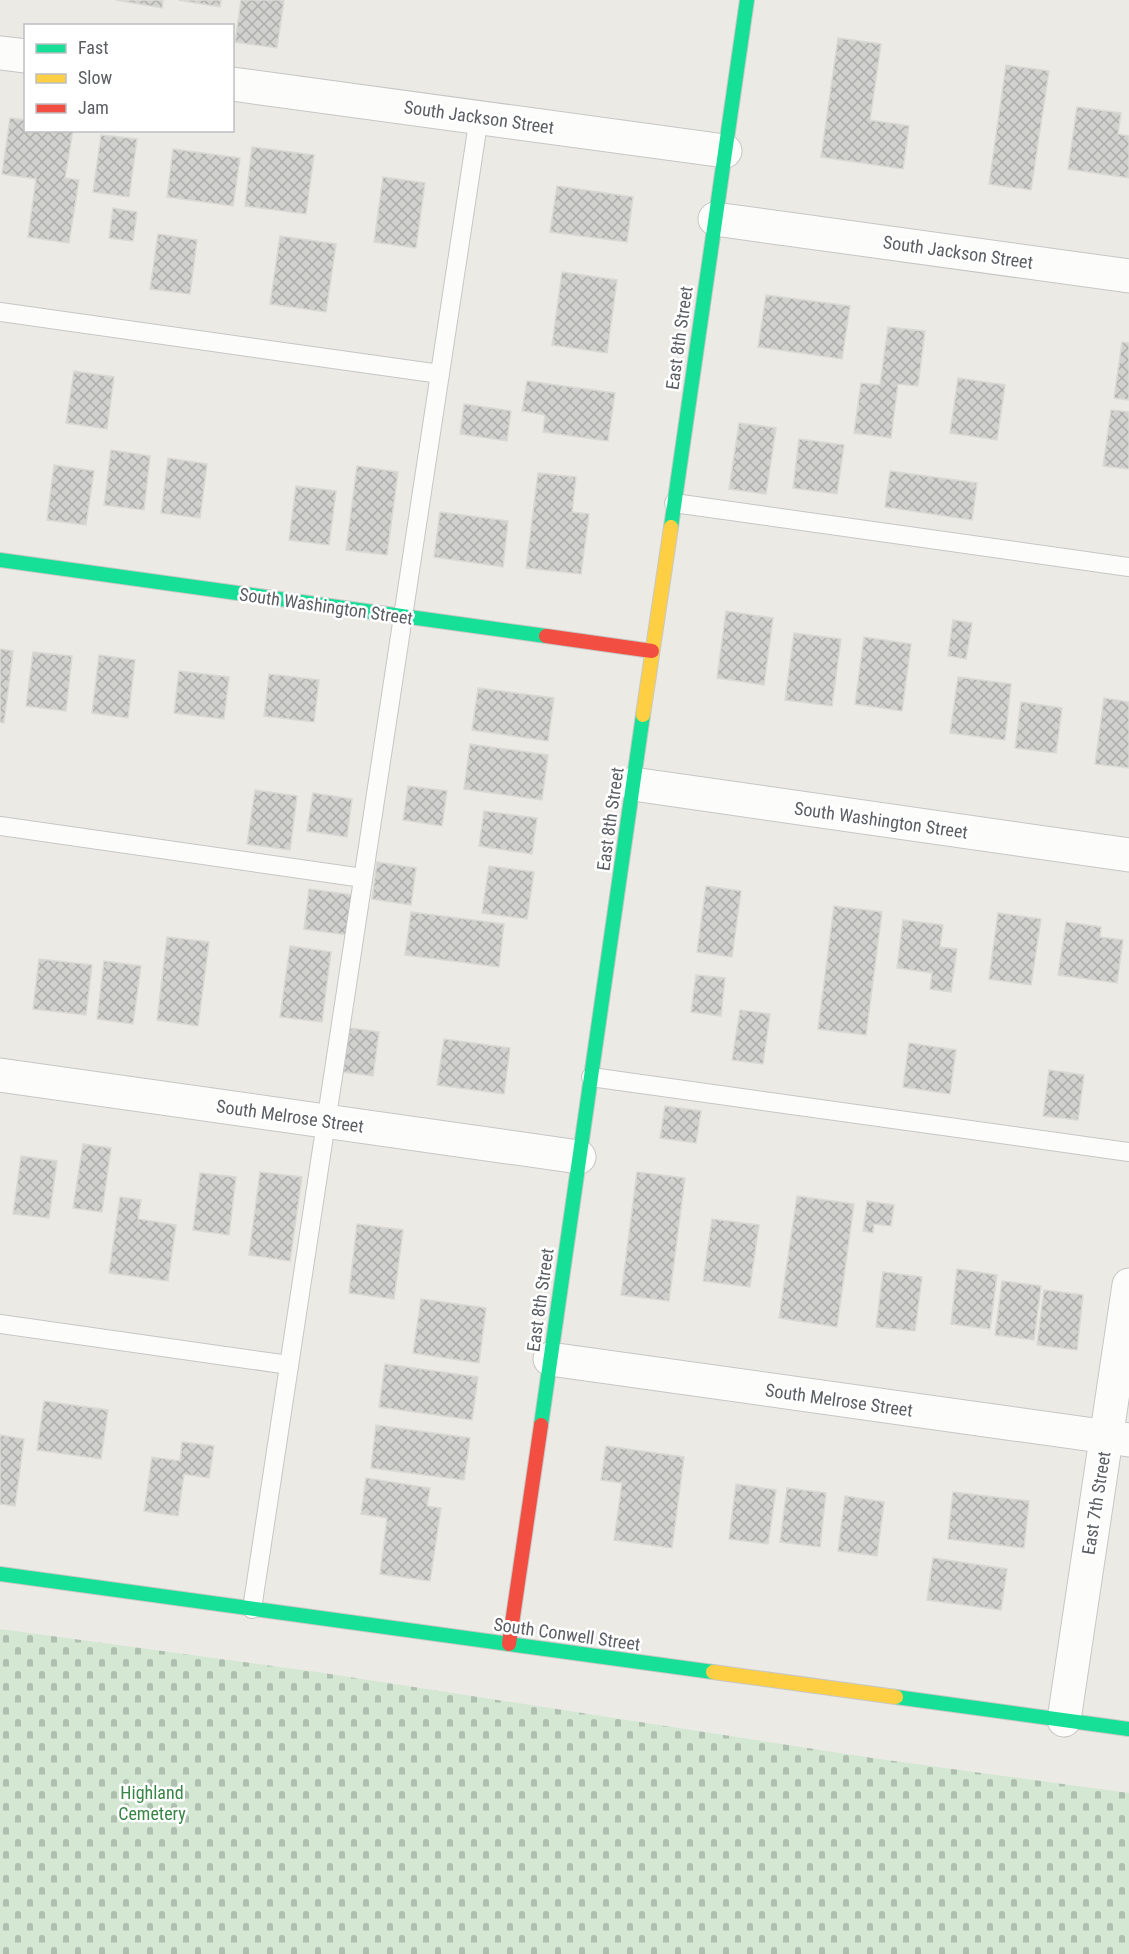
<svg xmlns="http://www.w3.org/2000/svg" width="1129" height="1954" viewBox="0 0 1129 1954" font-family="'Roboto Condensed',sans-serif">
	<defs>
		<pattern id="cemetery-stones" width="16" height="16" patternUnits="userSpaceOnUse" patternTransform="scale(1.5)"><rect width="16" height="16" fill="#d3e7d3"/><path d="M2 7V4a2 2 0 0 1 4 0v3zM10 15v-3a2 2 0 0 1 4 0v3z" fill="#aebeaf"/></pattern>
		<pattern id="building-cross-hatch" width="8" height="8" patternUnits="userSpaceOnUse" patternTransform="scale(1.5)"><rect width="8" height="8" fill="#d1d1ce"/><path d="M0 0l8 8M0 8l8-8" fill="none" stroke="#adadab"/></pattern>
	</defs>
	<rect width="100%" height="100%" fill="#ebeae5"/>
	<path fill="url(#cemetery-stones)" d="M0,1629L317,1672L872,1758L1129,1793V1954H0Z"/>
	<g fill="url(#building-cross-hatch)" stroke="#dad9d4" stroke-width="1.5">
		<path d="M116,0H163L162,8Z"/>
		<path d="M178,0H221L220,7Z"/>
		<path d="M241,0H284L277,48L235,42Z"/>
		<path d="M838,38L881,44L870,120L909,126L903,169L821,157Z"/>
		<path d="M1006,65L1049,71L1031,190L989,184Z"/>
		<path d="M1077,107L1121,113L1118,134L1129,136V178L1068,169Z"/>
		<path d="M10,118L26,120V130H73L65,178L79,180L69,243L28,237L36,179L2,174Z"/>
		<path d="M101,135L137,139L129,197L93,192Z"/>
		<path d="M252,147L314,155L306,214L245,206Z"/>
		<path d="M173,149L240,158L233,206L167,197Z"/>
		<path d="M383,177L425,183L416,248L374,242Z"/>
		<path d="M557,186L633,197L627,242L550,232Z"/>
		<path d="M113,208L137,212L133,241L109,238Z"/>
		<path d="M158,234L197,240L190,294L150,289Z"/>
		<path d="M280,236L336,244L326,312L270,304Z"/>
		<path d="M562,272L617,280L607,353L552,345Z"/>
		<path d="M766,295L850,306L842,359L758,347Z"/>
		<path d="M888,327L925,331L918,386L898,384L891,438L854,433L861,383L880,385Z"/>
		<path d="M1122,342L1129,343V400L1114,398Z"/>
		<path d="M74,371L114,377L107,429L66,423Z"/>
		<path d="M958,378L1005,385L997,440L950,433Z"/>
		<path d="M527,381L615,393L608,441L543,432L545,415L522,411Z"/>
		<path d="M464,404L511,411L507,441L460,434Z"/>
		<path d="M1111,410L1129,412V469L1103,466Z"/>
		<path d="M739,423L776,428L766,494L729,489Z"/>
		<path d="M799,439L844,445L837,494L793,488Z"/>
		<path d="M111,450L150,456L144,510L104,505Z"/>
		<path d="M168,458L207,464L200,518L161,513Z"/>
		<path d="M54,465L94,471L86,525L47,520Z"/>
		<path d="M357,466L398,472L387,555L346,550Z"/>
		<path d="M890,471L977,483L972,520L885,507Z"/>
		<path d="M538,473L576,477L572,512L589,514L581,574L526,568Z"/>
		<path d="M296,486L336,491L329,545L289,540Z"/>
		<path d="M440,512L508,521L503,567L434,557Z"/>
		<path d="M726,611L773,618L764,685L717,678Z"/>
		<path d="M953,620L972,623L966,659L948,656Z"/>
		<path d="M794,633L841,639L832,706L785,700Z"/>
		<path d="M864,637L911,644L902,711L855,704Z"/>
		<path d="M0,649L13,651L4,723L0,722Z"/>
		<path d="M33,652L72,656L66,711L26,706Z"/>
		<path d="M99,655L135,660L128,718L92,713Z"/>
		<path d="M179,671L229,677L224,719L174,713Z"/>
		<path d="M269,674L319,680L314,722L264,716Z"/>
		<path d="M958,677L1011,684L1005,740L950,733Z"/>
		<path d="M478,688L554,698L548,741L472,730Z"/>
		<path d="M1104,698L1129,702V768L1095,764Z"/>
		<path d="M1021,702L1062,708L1056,753L1015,748Z"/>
		<path d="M470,744L548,755L542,800L464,789Z"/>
		<path d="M408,786L447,791L442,826L403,820Z"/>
		<path d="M255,790L297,796L290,850L247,844Z"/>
		<path d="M313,793L352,799L347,837L307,831Z"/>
		<path d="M484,811L537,818L532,854L479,846Z"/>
		<path d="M377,862L416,868L411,905L372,899Z"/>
		<path d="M489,866L534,872L527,919L482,913Z"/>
		<path d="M706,886L741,891L732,957L697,952Z"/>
		<path d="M309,889L353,895L347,935L304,929Z"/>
		<path d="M834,906L882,912L866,1035L818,1029Z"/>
		<path d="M411,912L504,924L499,967L405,955Z"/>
		<path d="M998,913L1041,919L1031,985L989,979Z"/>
		<path d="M903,920L943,925L940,947L957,949L951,992L930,989L932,973L897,968Z"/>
		<path d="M1066,922L1101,927L1100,937L1123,940L1117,983L1058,975Z"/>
		<path d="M167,937L209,942L198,1026L157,1020Z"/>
		<path d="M290,946L331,952L322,1022L280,1017Z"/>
		<path d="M39,959L92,965L86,1015L33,1009Z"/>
		<path d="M104,961L141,966L133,1024L97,1019Z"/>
		<path d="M696,975L725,978L721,1016L691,1012Z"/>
		<path d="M740,1010L770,1014L763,1064L732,1060Z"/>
		<path d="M350,1028L379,1032L373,1076L343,1072Z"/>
		<path d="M444,1039L510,1048L504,1094L437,1085Z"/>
		<path d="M909,1043L956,1050L950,1094L903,1087Z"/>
		<path d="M1049,1070L1084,1075L1078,1120L1043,1116Z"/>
		<path d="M665,1106L701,1111L696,1143L660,1138Z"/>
		<path d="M83,1144L111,1148L102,1212L73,1208Z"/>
		<path d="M21,1156L57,1161L49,1218L13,1214Z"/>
		<path d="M260,1172L302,1177L290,1261L249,1255Z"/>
		<path d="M637,1172L685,1178L669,1301L621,1295Z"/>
		<path d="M200,1173L236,1177L229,1235L193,1230Z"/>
		<path d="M797,1196L854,1204L837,1327L779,1318Z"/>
		<path d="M120,1197L141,1200L138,1219L176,1225L168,1281L109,1273Z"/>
		<path d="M867,1201L894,1205L891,1226L874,1224L873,1233L863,1231Z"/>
		<path d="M712,1219L759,1225L750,1287L703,1281Z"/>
		<path d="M357,1224L403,1230L394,1299L349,1293Z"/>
		<path d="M957,1269L997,1275L990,1329L951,1324Z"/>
		<path d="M883,1272L922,1277L915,1331L876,1327Z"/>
		<path d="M1002,1281L1041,1286L1034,1340L995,1335Z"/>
		<path d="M1044,1290L1083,1295L1077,1350L1037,1345Z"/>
		<path d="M421,1299L486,1308L479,1363L413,1353Z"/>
		<path d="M385,1364L478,1377L472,1420L379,1407Z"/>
		<path d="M44,1401L108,1410L101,1459L37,1450Z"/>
		<path d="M376,1425L470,1438L464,1480L371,1468Z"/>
		<path d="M0,1435L24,1439L15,1506L0,1504Z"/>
		<path d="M182,1442L214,1446L209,1478L184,1474L178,1516L144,1511L152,1457L180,1461Z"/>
		<path d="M606,1446L684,1457L672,1548L614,1540L622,1483L601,1480Z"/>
		<path d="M366,1478L430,1488L427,1506L441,1508L430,1581L380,1574L387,1518L361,1514Z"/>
		<path d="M736,1484L776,1490L768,1544L729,1539Z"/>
		<path d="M787,1488L826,1493L820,1547L780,1542Z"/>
		<path d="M953,1492L1029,1501L1024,1548L948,1539Z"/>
		<path d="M845,1496L884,1502L877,1556L838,1551Z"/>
		<path d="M933,1558L1007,1569L1001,1610L927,1600Z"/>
	</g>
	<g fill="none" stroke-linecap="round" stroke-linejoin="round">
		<g stroke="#c6c6c6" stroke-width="20">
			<g id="lane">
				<path d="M0,312L440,374"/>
				<path d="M674,503L1129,567"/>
				<path d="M0,826L363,878"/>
				<path d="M591,1077L1129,1152"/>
				<path d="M0,1324L289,1365"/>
				<path d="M252,1609L479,117"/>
			</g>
		</g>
		<g stroke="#c6c6c6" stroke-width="35">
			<g id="street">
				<path d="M0,53L26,56"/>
				<path d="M232,84L725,151"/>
				<path d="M715,219L1129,276"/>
				<path d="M633,784L1129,855"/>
				<path d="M0,1075L579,1157"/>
				<path d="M550,1359L1129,1440"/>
				<path d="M1064,1720L1129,1285"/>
			</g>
		</g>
		<g stroke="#c7c7c5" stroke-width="16">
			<g id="fast">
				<path d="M671,527L747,0"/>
				<path d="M0,560L546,636"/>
				<path d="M541,1425L643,715"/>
				<path d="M0,1574L713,1672"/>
				<path d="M896,1697L1129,1729"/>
			</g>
		</g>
		<g stroke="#c7c7c5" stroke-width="16">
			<g id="slow">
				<path d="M643,715L671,527"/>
				<path d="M713,1672L896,1697"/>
			</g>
		</g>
		<g stroke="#c7c7c5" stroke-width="16">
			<g id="jam">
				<path d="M546,636L652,651"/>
				<path d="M509,1644L541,1425"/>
			</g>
		</g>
		<use href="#lane" stroke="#fcfcfb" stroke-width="18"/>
		<use href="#street" stroke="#fcfcfb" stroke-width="33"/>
		<use href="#fast" stroke="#16e098" stroke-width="14"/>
		<use href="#slow" stroke="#ffcf43" stroke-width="14"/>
		<use href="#jam" stroke="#f24e42" stroke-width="14"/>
	</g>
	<g text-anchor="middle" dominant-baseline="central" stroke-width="5" stroke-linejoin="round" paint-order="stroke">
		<g font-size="18" fill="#5b5e63" stroke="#fff">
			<text transform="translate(479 117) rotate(8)">South Jackson Street</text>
			<text transform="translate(958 252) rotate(8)">South Jackson Street</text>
			<text transform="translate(679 338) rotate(-82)">East 8th Street</text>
			<text transform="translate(326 606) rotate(8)">South Washington Street</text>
			<text transform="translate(610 819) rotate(-82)">East 8th Street</text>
			<text transform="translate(881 820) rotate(8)">South Washington Street</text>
			<text transform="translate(290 1116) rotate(8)">South Melrose Street</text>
			<text transform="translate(540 1300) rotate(-82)">East 8th Street</text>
			<text transform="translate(839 1400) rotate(8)">South Melrose Street</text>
			<text transform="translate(1096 1503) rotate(-81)">East 7th Street</text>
			<text transform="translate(567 1634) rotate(8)">South Conwell Street</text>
		</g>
		<g font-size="18" fill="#388545" stroke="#fff">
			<text x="152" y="1792">Highland<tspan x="152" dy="21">Cemetery</tspan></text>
		</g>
	</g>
	<rect x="24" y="24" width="210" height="108" fill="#ffffff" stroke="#bdbfc1" stroke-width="1.5"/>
	<rect x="36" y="44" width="30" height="9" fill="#16e098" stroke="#bdbfc1" stroke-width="1.5"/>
	<text x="78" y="54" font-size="18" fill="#5b5e63">Fast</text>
	<rect x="36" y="74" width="30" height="9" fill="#ffcf43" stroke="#bdbfc1" stroke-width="1.5"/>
	<text x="78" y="84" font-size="18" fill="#5b5e63">Slow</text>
	<rect x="36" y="104" width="30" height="9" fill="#f24e42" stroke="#bdbfc1" stroke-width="1.5"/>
	<text x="78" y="114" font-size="18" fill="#5b5e63">Jam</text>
</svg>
